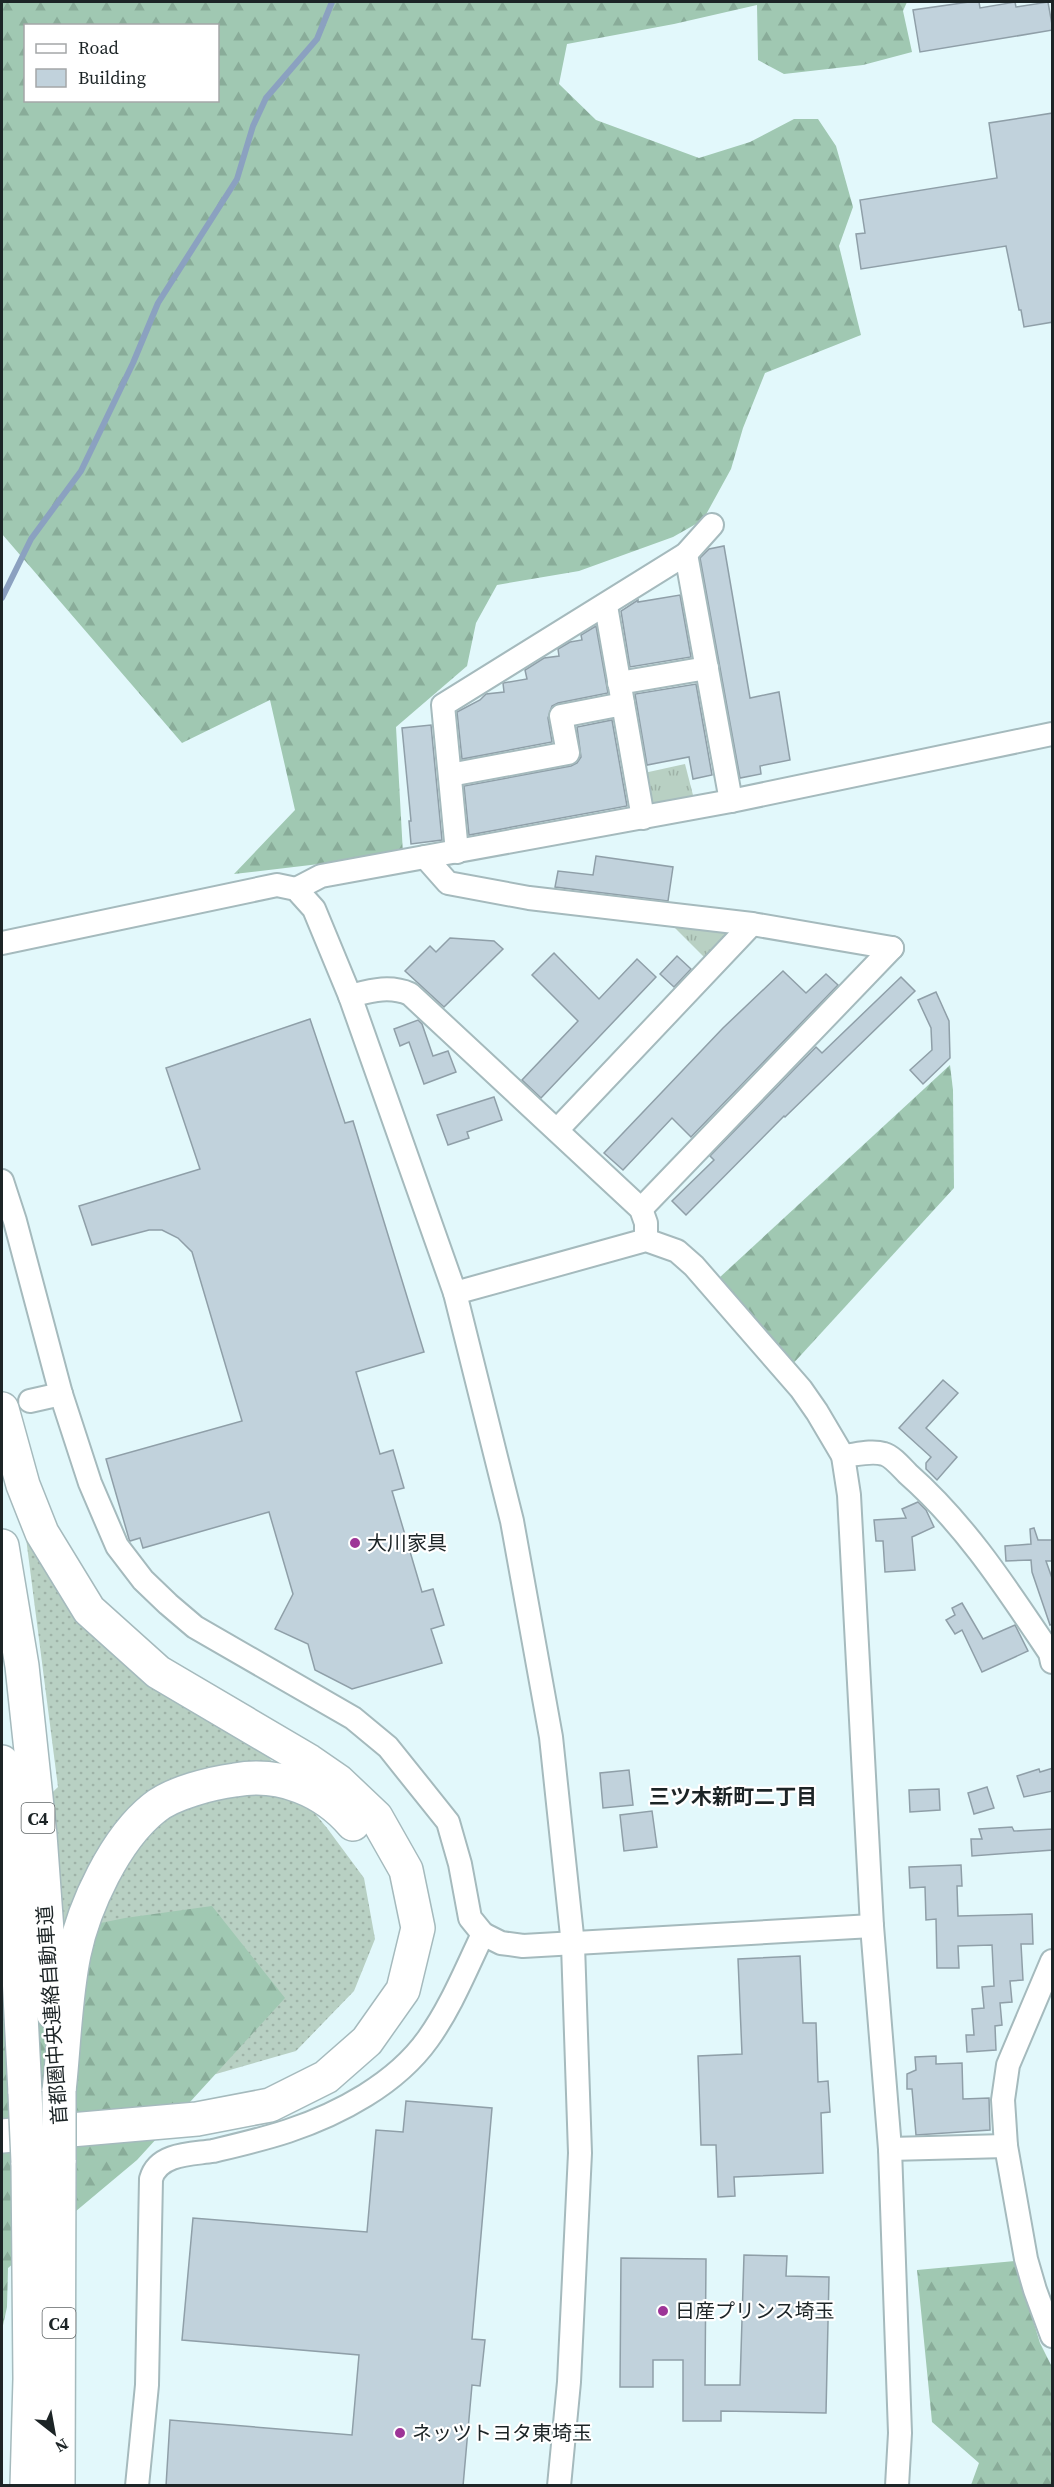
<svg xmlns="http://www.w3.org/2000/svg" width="1054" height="2487" viewBox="0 0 1054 2487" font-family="'Source Serif 4','Noto Sans JP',serif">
	<defs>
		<pattern id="grass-dots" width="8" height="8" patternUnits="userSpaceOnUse" patternTransform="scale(1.5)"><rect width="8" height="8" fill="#b8d0c3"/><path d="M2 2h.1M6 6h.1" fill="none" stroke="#9eb2a7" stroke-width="1.8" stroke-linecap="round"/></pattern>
		<pattern id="forest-firs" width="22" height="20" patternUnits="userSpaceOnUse" patternTransform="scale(1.5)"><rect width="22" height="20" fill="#a0c8b2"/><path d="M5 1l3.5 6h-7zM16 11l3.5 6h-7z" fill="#89ac99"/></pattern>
		<pattern id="park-tufts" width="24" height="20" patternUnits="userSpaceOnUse" patternTransform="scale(1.5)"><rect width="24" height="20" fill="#b8d0c3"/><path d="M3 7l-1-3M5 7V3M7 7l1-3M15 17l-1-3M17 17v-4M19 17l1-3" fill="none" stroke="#9eb2a7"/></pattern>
	</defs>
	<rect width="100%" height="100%" fill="#e2f8fb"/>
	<path fill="url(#grass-dots)" d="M26,1538L83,1626L139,1677L261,1748L327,1828L364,1878L375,1939L354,1991L296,2051L216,2074L121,2089L2,1841L58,1787Z"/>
	<g fill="url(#forest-firs)" fill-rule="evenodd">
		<path d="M2,2H907L903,11L912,52L863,65L784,74L758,60L757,5L674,24L567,44L559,84L596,120L699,158L750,142L794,119H818L836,146L853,207L839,246L861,335L765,373L743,428L731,469L703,520L673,537L579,571L497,585L476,623L467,666L396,727L403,854L234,874L295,810L270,700L182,743L2,534ZM26,26H218V100H26Z"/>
		<path d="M950,1065L953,1090L954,1188L790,1367L719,1278Z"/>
		<path d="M212,1906L285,1998L137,2160L8,2268L7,2307L2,2330V1943L125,1918Z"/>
		<path d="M1015,2261L1040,2343L1052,2367V2485H971L979,2463L932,2422L917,2270Z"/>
	</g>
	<g fill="url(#park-tufts)">
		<path d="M685,764L694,799L659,806L650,802L644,773Z"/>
		<path d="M669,922L736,930L706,959Z"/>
	</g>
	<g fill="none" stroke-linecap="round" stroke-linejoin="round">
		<path stroke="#8ba1c0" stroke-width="6" d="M2,598L31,539L81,471L133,363L158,303L237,179L253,126L266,98L317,39L332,2"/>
	</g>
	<g fill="#c1d2dc" stroke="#8f9fa8" stroke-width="1.5">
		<path d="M969,2H979L980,8L1015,2L1016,7L1048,2L1053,30L920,52L913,10Z"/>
		<path d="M1053,113V322L1024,327L1021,310H1019L1006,246L861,269L856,234L865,233L860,200L997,178L989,123Z"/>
		<path d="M724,546L750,698L779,692L790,760L760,766L761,774L740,778L700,558L709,549Z"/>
		<path d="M680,595L691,657L630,667L621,611L638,600V602Z"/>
		<path d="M596,626L608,693L558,703L552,706L548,718L552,742L462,759L457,712L480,700L486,694L504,692L503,683L527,679L525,670L544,658L559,656L558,649L570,642L582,640L581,635Z"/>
		<path d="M696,684L712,775L693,779L689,757L647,765L635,694Z"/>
		<path d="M612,720L627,806L469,835L464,786L571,766L577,763L581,757L577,727Z"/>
		<path d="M431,725L442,840L411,844L409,821H411L402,728Z"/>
		<path d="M596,856L673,867L668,901L555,887L558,871L593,875Z"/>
		<path d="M450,938L494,941L503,949L444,1007L405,971L430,946L436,952Z"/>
		<path d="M554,953L599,999L637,959L656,977L541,1098L522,1080L578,1021L532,975Z"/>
		<path d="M677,956L691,969L674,987L660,974Z"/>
		<path d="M783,971L806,993L826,974L838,985L691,1137L672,1118L623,1170L604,1153L723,1028Z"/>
		<path d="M901,977L915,991L785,1117L784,1116L686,1215L672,1201L714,1160L710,1156L816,1047L822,1053Z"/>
		<path d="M936,992L949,1021L950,1058L923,1084L910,1070L932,1050L931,1028L918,1000Z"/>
		<path d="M310,1019L345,1123L353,1121L424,1352L356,1372L380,1454L393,1450L404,1488L392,1491L422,1592L433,1589L444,1625L431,1629L442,1663L352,1689L315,1670L308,1644L275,1629L293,1594L269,1512L143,1548L140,1538L130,1541L129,1539L106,1459L242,1421L192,1252L178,1238L162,1230H149L92,1245L79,1206L200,1169L166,1068Z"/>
		<path d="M418,1020L422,1024L433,1056L448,1051L456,1072L424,1084L409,1042L400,1046L394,1029Z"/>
		<path d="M494,1097L502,1120L467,1132L469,1138L448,1145L437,1115Z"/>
		<path d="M943,1380L958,1393L926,1428L957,1457L937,1480L926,1469V1463L931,1457L899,1428Z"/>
		<path d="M918,1502L926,1510L934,1527L912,1537L915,1570L885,1572L883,1541H876L874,1520L906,1518L902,1509Z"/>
		<path d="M1034,1528L1038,1540H1053V1561H1046L1053,1581V1624L1050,1625L1032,1572L1031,1560L1006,1561L1005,1546L1031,1544L1030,1529Z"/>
		<path d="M962,1603L983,1639L1015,1625L1028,1651L982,1672L962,1630L955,1634L946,1620L955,1615L952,1608Z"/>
		<path d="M1053,1768V1791L1024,1797L1017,1776L1039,1769L1040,1772Z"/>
		<path d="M629,1770L633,1805L603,1808L600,1773Z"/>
		<path d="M987,1787L994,1808L974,1814L968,1793Z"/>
		<path d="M939,1789L940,1810L910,1812L909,1790Z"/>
		<path d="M652,1811L657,1847L624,1851L620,1815Z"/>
		<path d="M1012,1827L1014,1831L1053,1829V1850L972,1856L971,1839H982L979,1829Z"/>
		<path d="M961,1865L962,1886H957L958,1916L1032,1914L1033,1944H1021L1023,1980L1010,1981L1012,2002L1000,2003L1002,2025L995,2026L996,2050L967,2052L966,2035H974L972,2009L984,2008L982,1987L994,1986L992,1945L958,1946L959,1968H937L936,1919L926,1920L925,1887L910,1888L909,1867Z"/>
		<path d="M800,1956L803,2023H816L818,2082L828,2081L830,2112L821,2113L823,2173L734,2177L735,2196L718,2197L716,2145H701L698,2056L742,2054L738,1959Z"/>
		<path d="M936,2056V2064L962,2063L963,2099L989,2098L990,2130L916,2135L912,2089H907V2074L916,2070L915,2057Z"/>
		<path d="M406,2101L492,2108L472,2339L485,2340L480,2386L472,2385L463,2486H166L170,2420L352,2435L359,2355L182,2340L193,2218L367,2232L376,2130L403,2132Z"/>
		<path d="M744,2255L787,2256L786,2276L829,2277L826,2413L721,2411V2421H683V2360H653V2387H620L621,2258L706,2259L705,2385H740Z"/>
	</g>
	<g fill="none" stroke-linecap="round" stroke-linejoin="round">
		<g stroke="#a5babd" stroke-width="26">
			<g id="minor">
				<path d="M686,554L731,801"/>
				<path d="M606,606L643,818"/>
				<path d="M619,683L707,668"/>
				<path d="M450,775L568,753L561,716L623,704"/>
				<path d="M457,852L443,705L686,554L712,525"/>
				<path d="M425,857L448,883L529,898L752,924L892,948"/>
				<path d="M296,889L321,876L731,801L1052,734"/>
				<path d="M2,943L277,885L296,889L314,909L350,996L455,1293L512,1521L551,1737L573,1945L580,2153L569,2382L559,2486"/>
				<path d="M350,996C370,991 389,985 410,994L641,1209L646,1223V1240"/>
				<path d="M557,1130L752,924"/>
				<path d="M2,1181L15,1221L61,1394L90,1483L117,1546L143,1580L168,1604L195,1627L353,1718L388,1747L448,1822L460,1864L470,1918L483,1934C466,1969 451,2007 428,2039C396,2084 339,2114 288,2131C264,2139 238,2145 213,2151C200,2153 185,2153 172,2158C161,2162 154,2168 151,2179L147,2385L137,2486"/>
				<path d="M641,1209L892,948"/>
				<path d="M455,1293L646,1240L677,1251L694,1266L801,1389L817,1412L843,1456L849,1495L872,1926L890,2149L900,2433L897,2486"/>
				<path d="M30,1401L61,1394"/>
				<path d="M843,1456C855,1455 871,1450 884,1454C892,1456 902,1468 908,1474C966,1525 1007,1589 1050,1653L1052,1662"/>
				<path d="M483,1934L501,1943L523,1946L872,1926"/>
				<path d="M1052,1961L1008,2065L1003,2100L1006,2146L1026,2259L1035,2290L1052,2336"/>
				<path d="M890,2149L1006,2146"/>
			</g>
		</g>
		<g stroke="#a5babd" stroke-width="36">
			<g id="highway">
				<path d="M2,1409L23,1485L42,1533L89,1610L158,1672L309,1761L338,1781L376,1817L406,1870L418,1928L403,1990L367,2041L326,2077L270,2105L197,2119L2,2136"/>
				<path d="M2,1546L22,1666L40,1835L53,2013"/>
				<path d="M2,1762L15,1897L25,2093"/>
				<path d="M59,2091C64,2047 65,1997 74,1954C84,1906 115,1839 154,1808C172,1793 212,1783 235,1780C280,1772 324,1790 353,1824"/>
				<path d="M27,2486L30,2379L28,2162"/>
				<path d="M58,2486L59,2160"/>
			</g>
		</g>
		<use href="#minor" stroke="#fff" stroke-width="22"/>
		<use href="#highway" stroke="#fff" stroke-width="33"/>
		<g stroke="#a5babd" stroke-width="36" stroke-linecap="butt">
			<g id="highway-bridge">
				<path d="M59,2091V2160"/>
				<path d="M25,2093L28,2162"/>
			</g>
		</g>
		<use href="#highway-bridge" stroke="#fff" stroke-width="33"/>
	</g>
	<g fill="#9d3497" stroke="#fff" stroke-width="2">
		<circle cx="355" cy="1543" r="6"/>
		<circle cx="663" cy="2311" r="6"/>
		<circle cx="400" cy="2433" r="6"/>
	</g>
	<g text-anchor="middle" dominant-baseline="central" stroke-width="4.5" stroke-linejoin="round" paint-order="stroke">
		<g fill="#fff" stroke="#606667" stroke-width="1.5">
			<rect x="21.5" y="1803" width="33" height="30" rx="4.5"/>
			<rect x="42.5" y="2308" width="33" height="30" rx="4.5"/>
		</g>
		<g font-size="18" font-weight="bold" fill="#1c2426">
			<text x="38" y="1818">C4</text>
			<text x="59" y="2323">C4</text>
		</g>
		<g font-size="20" fill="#1c2426" stroke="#fff" text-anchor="start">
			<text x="367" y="1543">大川家具</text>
			<text x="675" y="2311">日産プリンス埼玉</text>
			<text x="412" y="2433">ネッツトヨタ東埼玉</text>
		</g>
		<g font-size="20" fill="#1c2426" stroke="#fff">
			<text transform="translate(52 2015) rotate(-94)">首都圏中央連絡自動車道</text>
		</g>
		<g font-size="21" font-weight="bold" fill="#1c2426" stroke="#fff">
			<text x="733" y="1796">三ツ木新町二丁目</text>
		</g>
	</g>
	<rect width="1054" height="2487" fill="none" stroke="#1c2426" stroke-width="6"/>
	<rect x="24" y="24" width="195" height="78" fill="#ffffff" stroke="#a4a7a8" stroke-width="1.5"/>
	<rect x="36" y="44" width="30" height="9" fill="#ffffff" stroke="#a4a7a8" stroke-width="1.5"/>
	<text x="78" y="54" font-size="18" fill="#1c2426">Road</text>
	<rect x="36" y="69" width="30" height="18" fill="#c1d2dc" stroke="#a4a7a8" stroke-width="1.5"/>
	<text x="78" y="84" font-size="18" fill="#1c2426">Building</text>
	<g transform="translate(54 2433) rotate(149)" stroke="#ffffff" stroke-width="4.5" paint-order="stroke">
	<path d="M0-4.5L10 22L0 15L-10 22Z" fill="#1c2426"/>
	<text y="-9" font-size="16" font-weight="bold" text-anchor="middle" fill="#1c2426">N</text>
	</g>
</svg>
